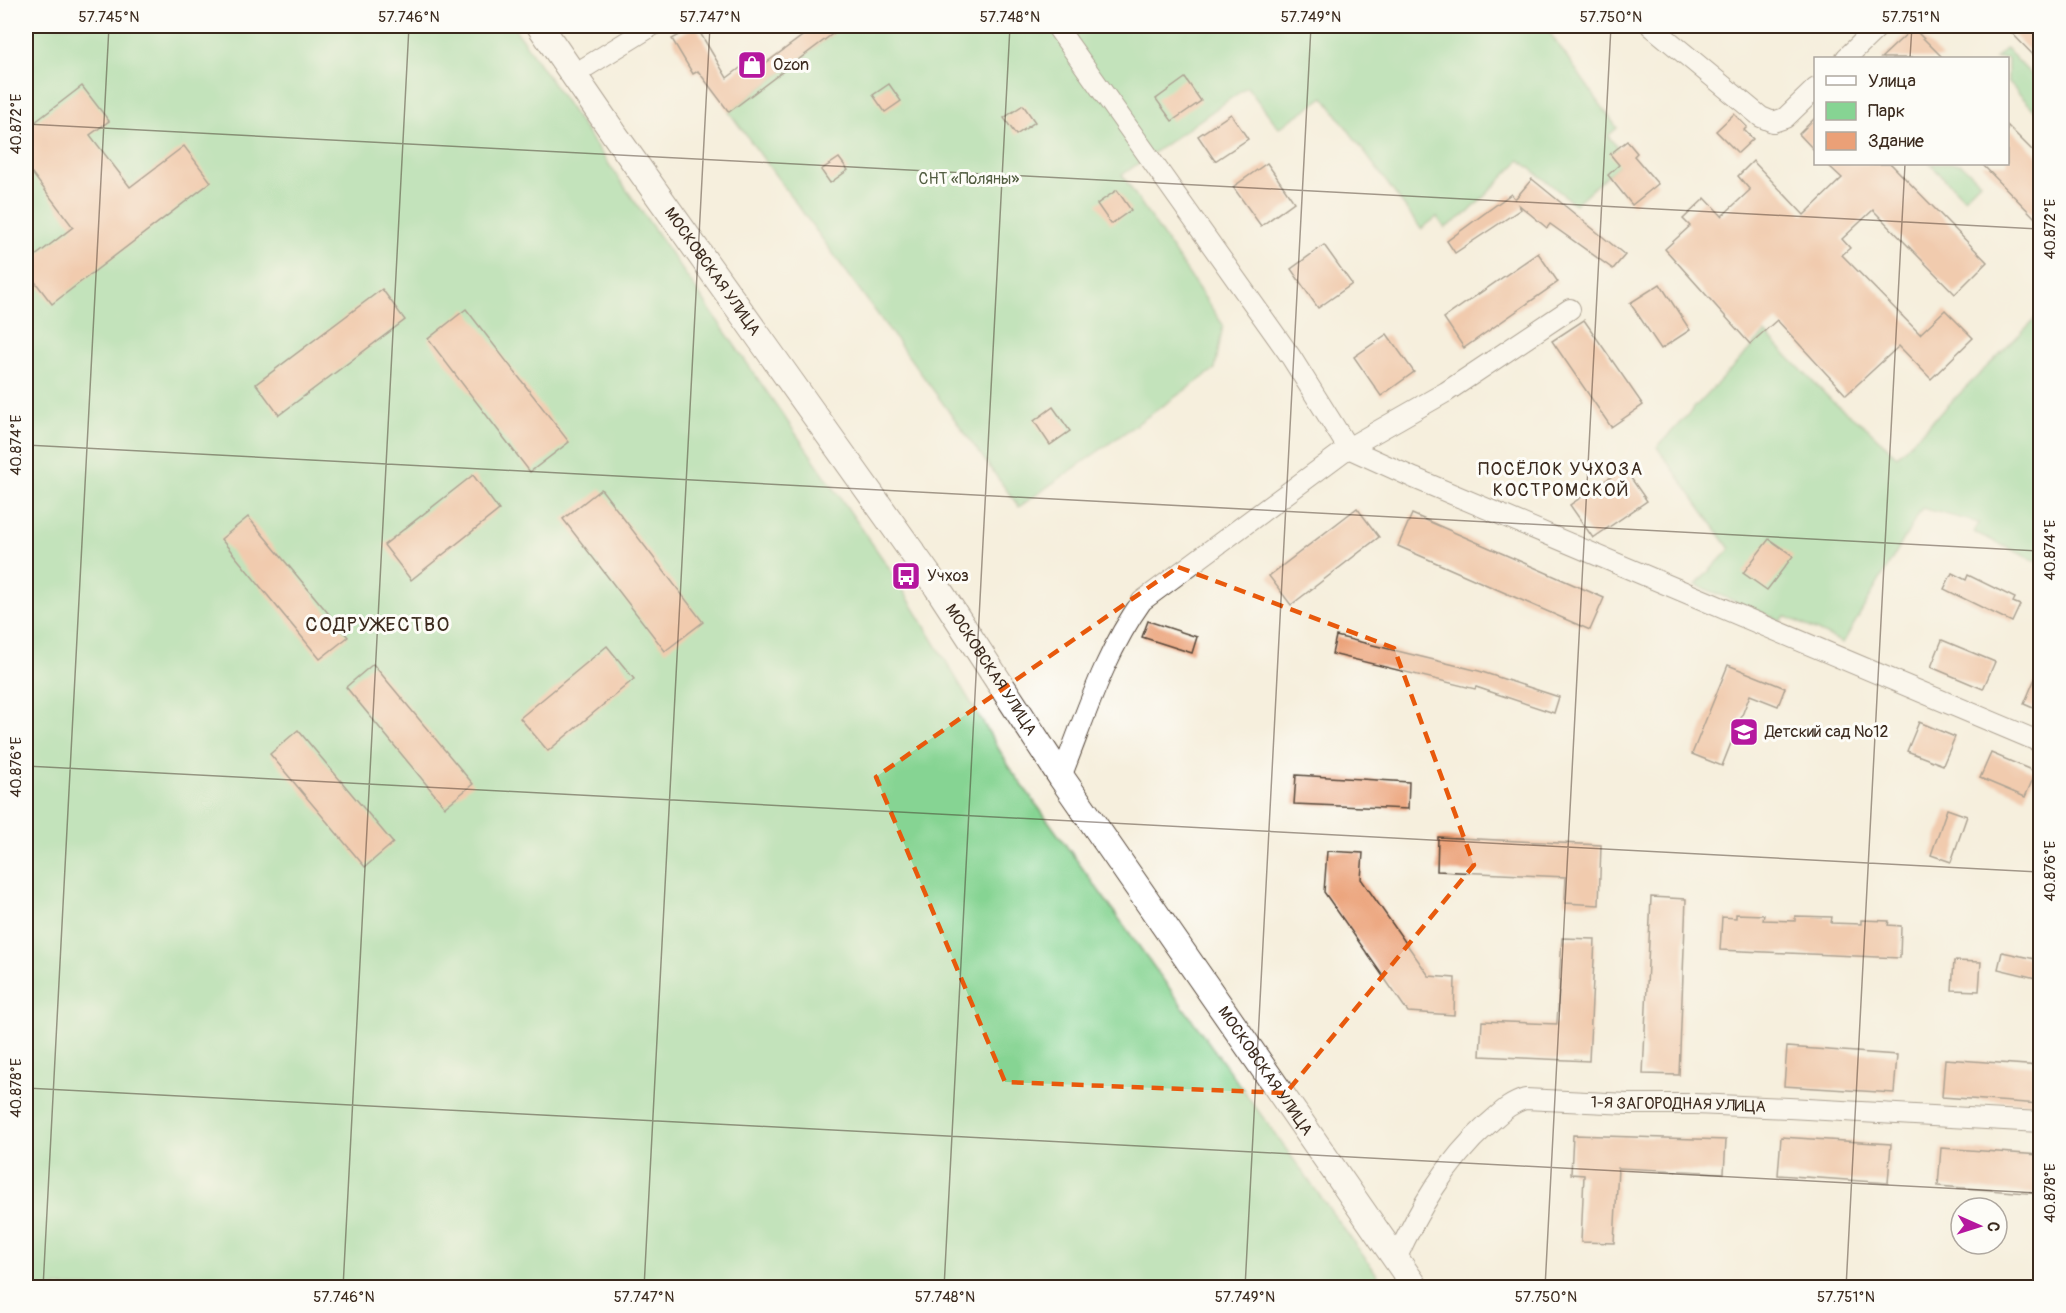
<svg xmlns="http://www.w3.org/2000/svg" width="2066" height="1313" viewBox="0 0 2066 1313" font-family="Pangolin,sans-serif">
	<rect width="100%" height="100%" fill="#fdfcf7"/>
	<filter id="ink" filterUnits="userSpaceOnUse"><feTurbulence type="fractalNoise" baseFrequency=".0167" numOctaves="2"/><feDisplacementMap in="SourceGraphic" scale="12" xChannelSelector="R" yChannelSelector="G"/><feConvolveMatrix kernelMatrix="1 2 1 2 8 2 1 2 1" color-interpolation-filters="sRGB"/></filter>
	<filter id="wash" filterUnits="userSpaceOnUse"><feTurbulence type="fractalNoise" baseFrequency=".008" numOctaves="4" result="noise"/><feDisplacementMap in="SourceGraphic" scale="24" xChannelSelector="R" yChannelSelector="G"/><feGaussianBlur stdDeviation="1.35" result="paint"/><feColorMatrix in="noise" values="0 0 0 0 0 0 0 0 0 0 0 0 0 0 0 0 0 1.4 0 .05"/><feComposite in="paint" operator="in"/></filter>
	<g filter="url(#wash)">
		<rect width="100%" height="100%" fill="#f6efdd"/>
		<g fill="#86d493" stroke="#607f58" stroke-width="1.5">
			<path d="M26,26H513L894,575L1012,771L1386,1287H26Z"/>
			<path d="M843,26H1545L1617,128L1608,136L1618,148L1619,165L1575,204L1520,160L1468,213L1445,228L1437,217L1421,229L1324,97L1279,128L1247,87L1122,175L1223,325L1215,369L1019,507L729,112Z"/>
			<path d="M2006,48L2040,84L2039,115L2008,82V58H1995Z"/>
			<path d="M1930,164H1961L1980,182L1964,198Z"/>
			<path d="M2040,314V563L1974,532L1979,523L1922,508L1843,643L1785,616L1781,621L1696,585L1730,549L1657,447L1765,333L1832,401L1866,427L1897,456Z"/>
		</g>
		<g id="blocks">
			<g fill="#eba077">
				<path d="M696,26L727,78L756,56L763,65L816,26H843L729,112L698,71L693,74L672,39Z"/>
				<path d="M2005,26H2040V62Z"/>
				<path d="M1913,28L1943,58H1881Z"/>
				<path d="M1185,78L1201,101L1172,121L1156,99Z"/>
				<path d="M889,84L901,101L885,112L873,95Z"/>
				<path d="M82,86L109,121L90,135L130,187L184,146L211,182L52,304L26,270V263L73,227L32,173L26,178V129Z"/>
				<path d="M1023,105L1035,122L1016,135L1004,118Z"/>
				<path d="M1231,114L1248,139L1215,161L1198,136Z"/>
				<path d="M1734,114L1747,127L1744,130L1753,139L1738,153L1716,131Z"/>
				<path d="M1815,118V151L1799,134Z"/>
				<path d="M2007,125L2040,158V223L1982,164H2007Z"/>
				<path d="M1627,141L1637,153L1634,156L1658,184L1632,205L1608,175L1619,165L1610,154Z"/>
				<path d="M839,158L848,170L830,183L821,170Z"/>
				<path d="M1753,161L1804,215L1842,178L1827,164H1891L1987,262L1955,294L1873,210L1842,239L1850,248L1842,255L1920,334L1945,310L1973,338L1931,379L1899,346L1846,395L1777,320L1750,344L1665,249L1690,226L1683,219L1705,198L1722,216L1750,190L1738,176Z"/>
				<path d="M1267,163L1294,202L1261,226L1233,187Z"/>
				<path d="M1532,179L1625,255L1613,269L1550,224L1547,228L1518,204L1521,209L1455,253L1447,241L1511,194L1515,199Z"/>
				<path d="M1117,190L1131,210L1111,224L1097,204Z"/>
				<path d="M1324,245L1352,284L1318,308L1291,269Z"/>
				<path d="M1538,253L1558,282L1464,348L1444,318Z"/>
				<path d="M1660,284L1690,330L1661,349L1630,303Z"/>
				<path d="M382,289L405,320L279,415L256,384Z"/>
				<path d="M466,309L569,442L530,472L428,339Z"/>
				<path d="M1584,320L1643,405L1611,427L1552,341Z"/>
				<path d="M1387,334L1414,372L1381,396L1354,357Z"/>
				<path d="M1053,407L1070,431L1050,445L1034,421Z"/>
				<path d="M1624,468L1647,501L1593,538L1570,505Z"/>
				<path d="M473,475L499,510L411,580L384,545Z"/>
				<path d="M601,489L703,622L665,651L563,519Z"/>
				<path d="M1357,508L1379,537L1291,605L1269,576Z"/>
				<path d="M1412,514L1604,598L1590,630L1398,546Z"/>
				<path d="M248,517L348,637L320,659L221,539Z"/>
				<path d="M1769,539L1793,556L1767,590L1743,573Z"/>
				<path d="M1952,573L1966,580L1968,575L2015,598L2013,602L2020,605L2012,622L1944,589Z"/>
				<path d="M1148,621L1197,637L1192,653L1142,637Z"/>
				<path d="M1336,636L1479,671L1559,697L1554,713L1476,687L1475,689L1332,654Z"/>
				<path d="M1942,640L1995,662L1983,689L1931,667Z"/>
				<path d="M607,646L634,679L548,751L520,718Z"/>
				<path d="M373,664L473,784L445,807L346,687Z"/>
				<path d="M1728,665L1785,688L1778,706L1750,695L1722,766L1692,754Z"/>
				<path d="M2040,667V711L2024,704Z"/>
				<path d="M1919,722L1955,737L1943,765L1907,751Z"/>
				<path d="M298,730L393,843L365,867L270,754Z"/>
				<path d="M1991,753L2036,772L2025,797L1980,778Z"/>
				<path d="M1296,775L1409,782L1408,809L1294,804Z"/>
				<path d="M1947,809L1967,816L1951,862L1931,855Z"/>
				<path d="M1438,837L1601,845L1599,905L1565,903L1566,877L1437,871Z"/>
				<path d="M1327,851L1363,853L1361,879L1429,976L1455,978L1454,1015L1408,1012L1324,892Z"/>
				<path d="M1651,897L1686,899L1679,1075L1643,1074Z"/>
				<path d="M1736,914L1764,915L1763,920L1795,921V916L1832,917L1831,923L1861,924V920L1889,921L1888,925L1901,926L1900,958L1720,950L1722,917L1736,918Z"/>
				<path d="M1562,938L1595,939L1589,1061L1480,1056L1482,1021L1557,1024Z"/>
				<path d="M2002,952L2040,960V979L1998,969Z"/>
				<path d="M1954,961L1981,962L1979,991L1952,990Z"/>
				<path d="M1787,1047L1897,1055L1894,1093L1784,1086Z"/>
				<path d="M1945,1059L2040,1066V1104L1942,1097Z"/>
				<path d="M1573,1135L1726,1140L1724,1173L1618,1168L1614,1243L1581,1242L1584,1175L1571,1174Z"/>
				<path d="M1781,1137L1891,1144L1888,1183L1778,1175Z"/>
				<path d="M1941,1148L2040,1155V1194L1938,1186Z"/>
			</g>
		</g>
	</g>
	<g filter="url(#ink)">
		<use href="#blocks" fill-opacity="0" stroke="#57483b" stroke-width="1.5"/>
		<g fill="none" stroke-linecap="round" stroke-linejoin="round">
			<g stroke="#57483b" stroke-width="22">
				<g id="minor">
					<path d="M1056,26L1291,357L1348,448L1414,478L2040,742"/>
					<path d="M1651,26L1761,117L1773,122L1785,118L1816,88"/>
					<path d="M1846,58L1879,26"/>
					<path d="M573,75L652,26"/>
					<path d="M1061,777C1085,717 1104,654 1142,601L1348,448L1446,392L1570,309"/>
					<path id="s1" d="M1396,1259C1419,1209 1446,1162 1487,1125C1500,1114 1508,1104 1525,1099L1628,1104H1695L1789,1108L2040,1122"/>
				</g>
			</g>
			<g stroke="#57483b" stroke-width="28">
				<g id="major">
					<path id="s2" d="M540,26L615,135L937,587L1061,777L1416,1288"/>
				</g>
			</g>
			<use href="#minor" stroke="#fff" stroke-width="20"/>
			<use href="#major" stroke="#fff" stroke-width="26"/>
		</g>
	</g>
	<path d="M0 0H2066V1313H0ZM1178,567L1394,648L1474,865L1286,1093L1005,1082L876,777Z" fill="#f6efdd" fill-opacity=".55" fill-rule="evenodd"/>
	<path fill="none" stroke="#e8590c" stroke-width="4.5" stroke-dasharray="12 8" stroke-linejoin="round" d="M1178,567L1394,648L1474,865L1286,1093L1005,1082L876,777Z"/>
	<path fill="none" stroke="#3b2a1e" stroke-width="1.5" stroke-opacity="0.45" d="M1910,58L1912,26M26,124L2040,229M26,445L2040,551M26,766L2040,872M26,1088L2040,1193M43,1288L109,26M343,1288L409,26M644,1288L710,26M944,1288L1010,26M1245,1288L1311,26M1545,1288L1611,26M1846,1288L1905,164"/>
	<defs>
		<g id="shop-square" transform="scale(1.5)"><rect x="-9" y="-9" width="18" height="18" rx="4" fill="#b5179e" stroke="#fdfcf7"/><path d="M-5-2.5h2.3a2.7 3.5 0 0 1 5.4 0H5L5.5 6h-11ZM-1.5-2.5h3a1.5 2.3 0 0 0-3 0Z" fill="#fff"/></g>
		<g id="bus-square" transform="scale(1.5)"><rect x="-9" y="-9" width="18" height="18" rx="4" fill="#b5179e" stroke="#fdfcf7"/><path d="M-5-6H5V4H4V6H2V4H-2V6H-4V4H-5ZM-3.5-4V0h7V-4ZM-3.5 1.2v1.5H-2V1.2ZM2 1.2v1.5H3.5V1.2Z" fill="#fff"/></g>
		<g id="school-square" transform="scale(1.5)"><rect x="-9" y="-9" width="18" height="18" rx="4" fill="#b5179e" stroke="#fdfcf7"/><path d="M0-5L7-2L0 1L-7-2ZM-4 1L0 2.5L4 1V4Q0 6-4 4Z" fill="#fff"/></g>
	</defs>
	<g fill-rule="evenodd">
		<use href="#shop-square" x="752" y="65"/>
		<use href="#bus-square" x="906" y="576"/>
		<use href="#school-square" x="1744" y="732"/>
	</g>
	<g text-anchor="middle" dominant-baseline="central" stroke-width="6" stroke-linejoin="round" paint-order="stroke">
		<g font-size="16" fill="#3b2a1e" stroke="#fdfcf7" text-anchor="start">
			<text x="773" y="65">Ozon</text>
			<text x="927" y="576">Учхоз</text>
			<text x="1765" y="732">Детский сад №12</text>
		</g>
		<g font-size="16" fill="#525d41" stroke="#fdfcf7">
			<text x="969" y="179">СНТ «Поляны»</text>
		</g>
		<g font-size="16" fill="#3b2a1e" stroke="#fdfcf7">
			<text stroke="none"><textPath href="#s2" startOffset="300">МОСКОВСКАЯ УЛИЦА</textPath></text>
			<text stroke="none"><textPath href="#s2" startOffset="786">МОСКОВСКАЯ УЛИЦА</textPath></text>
			<text stroke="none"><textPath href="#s2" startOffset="1272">МОСКОВСКАЯ УЛИЦА</textPath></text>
			<text stroke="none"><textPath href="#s1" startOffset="363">1-Я ЗАГОРОДНАЯ УЛИЦА</textPath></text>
		</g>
		<g font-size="18" letter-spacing="1.5" fill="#3b2a1e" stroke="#fdfcf7">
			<text x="1561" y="469">ПОСЁЛОК УЧХОЗА<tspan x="1561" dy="21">КОСТРОМСКОЙ</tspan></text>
		</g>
		<g font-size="20" letter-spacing="1.5" fill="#3b2a1e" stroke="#fdfcf7">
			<text x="378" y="624">СОДРУЖЕСТВО</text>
		</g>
	</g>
	<rect width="2066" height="1313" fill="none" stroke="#fdfcf7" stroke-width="66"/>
	<rect x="1814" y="57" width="195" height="108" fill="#fdfcf7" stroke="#afa8a0" stroke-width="1.5"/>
	<rect x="1826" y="76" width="30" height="9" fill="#ffffff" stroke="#afa8a0" stroke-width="1.5"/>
	<text x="1868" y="87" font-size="18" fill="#3b2a1e">Улица</text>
	<rect x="1826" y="102" width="30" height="18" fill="#86d493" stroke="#afa8a0" stroke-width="1.5"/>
	<text x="1868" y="117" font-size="18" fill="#3b2a1e">Парк</text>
	<rect x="1826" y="132" width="30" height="18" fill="#eba077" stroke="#afa8a0" stroke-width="1.5"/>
	<text x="1868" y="147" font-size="18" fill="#3b2a1e">Здание</text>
	<g transform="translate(1979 1226) rotate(93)"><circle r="28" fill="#fdfcf7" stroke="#afa8a0" stroke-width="1.5"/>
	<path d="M0-4.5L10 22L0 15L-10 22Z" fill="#b5179e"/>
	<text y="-9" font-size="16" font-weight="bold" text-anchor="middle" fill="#3b2a1e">С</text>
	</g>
	<rect x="33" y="33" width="2000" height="1247" fill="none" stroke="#3b2a1e" stroke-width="2"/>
	<g font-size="15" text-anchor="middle" fill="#3b2a1e">
		<text x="109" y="22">57.745°N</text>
		<text x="409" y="22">57.746°N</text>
		<text x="710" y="22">57.747°N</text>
		<text x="1010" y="22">57.748°N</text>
		<text x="1311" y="22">57.749°N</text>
		<text x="1611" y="22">57.750°N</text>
		<text x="1911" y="22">57.751°N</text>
		<text transform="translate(16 124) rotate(-90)" y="5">40.872°E</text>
		<text transform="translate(2050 229) rotate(-90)" y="5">40.872°E</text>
		<text transform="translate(16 445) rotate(-90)" y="5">40.874°E</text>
		<text transform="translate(2050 550) rotate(-90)" y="5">40.874°E</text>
		<text transform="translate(16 767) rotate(-90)" y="5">40.876°E</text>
		<text transform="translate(2050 871) rotate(-90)" y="5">40.876°E</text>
		<text transform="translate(16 1088) rotate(-90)" y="5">40.878°E</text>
		<text transform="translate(2050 1193) rotate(-90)" y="5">40.878°E</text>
		<text x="344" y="1302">57.746°N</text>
		<text x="644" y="1302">57.747°N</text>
		<text x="945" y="1302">57.748°N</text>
		<text x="1245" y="1302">57.749°N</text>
		<text x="1546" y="1302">57.750°N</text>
		<text x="1846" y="1302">57.751°N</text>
	</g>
</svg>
